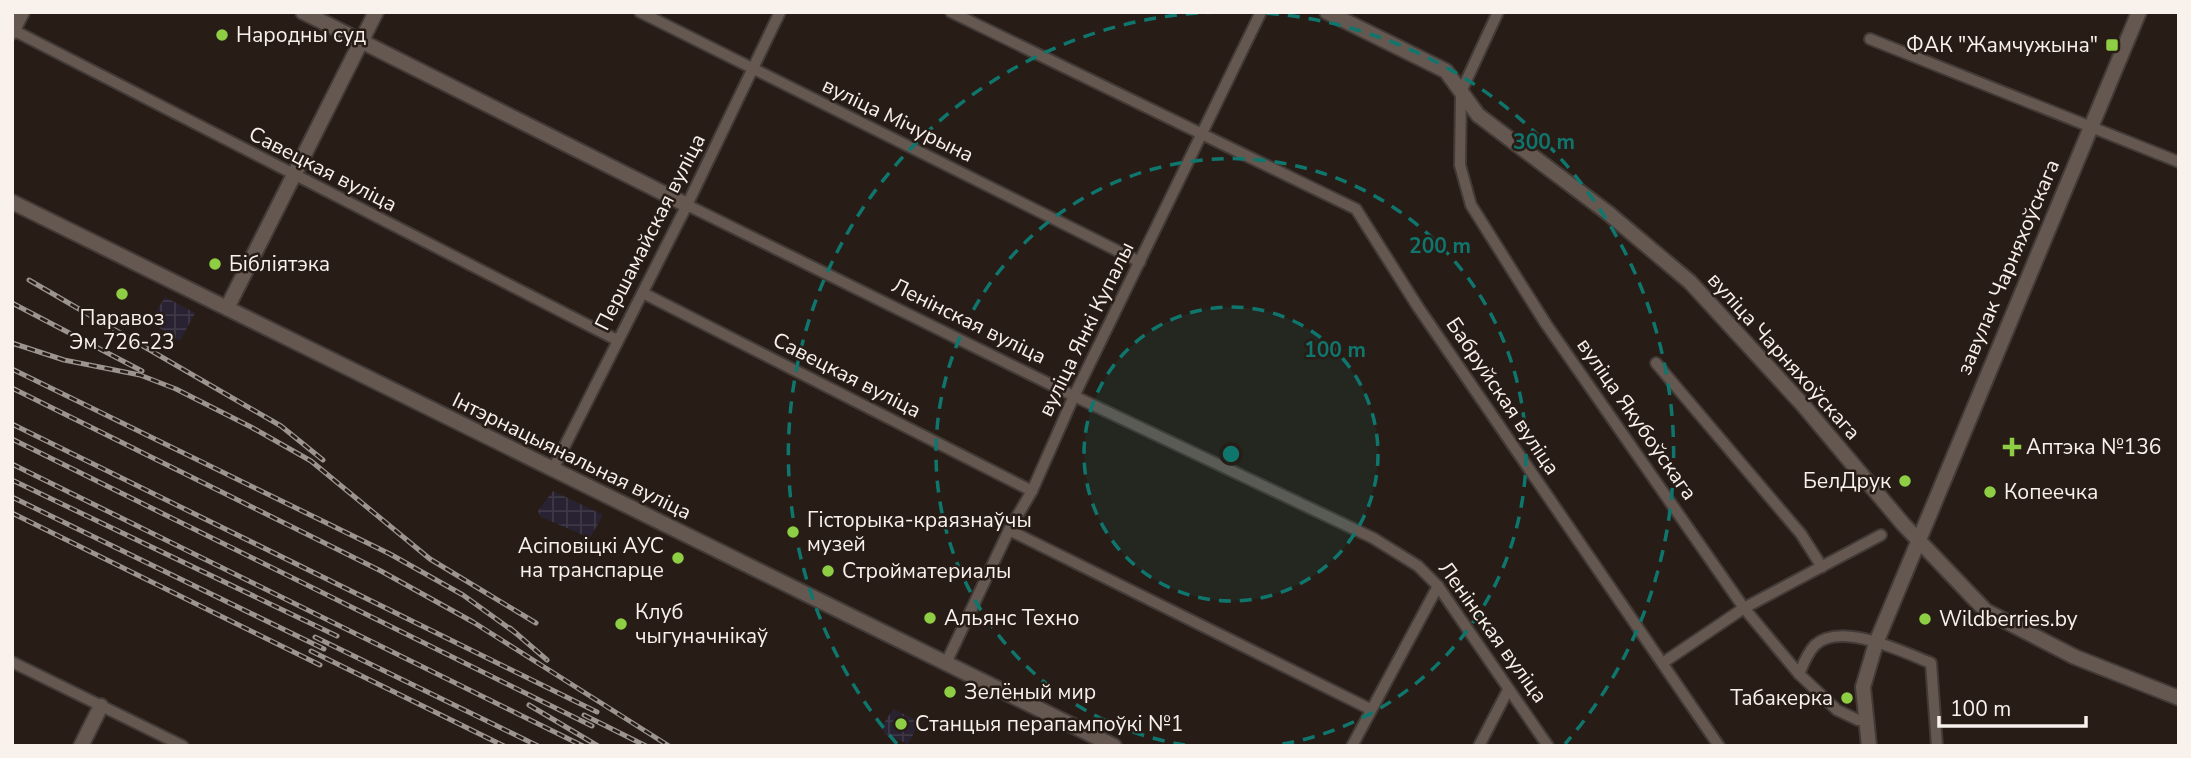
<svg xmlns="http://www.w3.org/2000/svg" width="2191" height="758" viewBox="0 0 2191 758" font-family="'Nunito Sans',sans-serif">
	<defs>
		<pattern id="industrial-grid" width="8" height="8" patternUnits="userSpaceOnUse" patternTransform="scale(1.75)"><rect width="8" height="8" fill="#292232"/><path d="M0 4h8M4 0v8" fill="none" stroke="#3e3846"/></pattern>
	</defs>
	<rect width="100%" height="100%" fill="#271c16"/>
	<g fill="url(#industrial-grid)">
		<path d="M165,297L195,313L180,341L150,322Z"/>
		<path d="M553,491L603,515L590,538L541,517L538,511Z"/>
		<path d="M893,709L920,722L908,744L885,734L881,728Z"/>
	</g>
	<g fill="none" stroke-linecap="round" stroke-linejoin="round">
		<g stroke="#423a36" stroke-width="14">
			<g id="minor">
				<path d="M640,12L1140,262"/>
				<path d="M951,12L1356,209L1418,307L1719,746"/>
				<path d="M1498,12L1461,92L1460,165L1471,205L1546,324L1744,608L1799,674L1837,710L1858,720H1866"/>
				<path d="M13,30L617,340"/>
				<path d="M1870,39L2179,162"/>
				<path d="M687,205L1074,396L1373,538L1418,566L1438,586L1548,746"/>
				<path d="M643,293L1032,491"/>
				<path d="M1656,363L1801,534L1822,567"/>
				<path d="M553,469L687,205L780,12"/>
				<path d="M1009,530L1370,709"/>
				<path d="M12,662L183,746"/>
				<path d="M1664,662L1744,608L1881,535"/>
				<path d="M946,663L1009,530L1032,491L1074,396L1261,12"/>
				<path d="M1799,674C1803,664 1808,652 1815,645C1841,621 1903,652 1931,663L1937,746"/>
				<path d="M1352,746L1438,586"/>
				<path d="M1479,746L1508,690"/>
			</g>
		</g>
		<g stroke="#423a36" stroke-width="18">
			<g id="tertiary">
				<path d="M303,12L687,205"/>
				<path d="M1327,12L1446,71L1478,115L1608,213L1690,282L1803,405L1903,524L1986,611L2075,657L2179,698"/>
				<path d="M12,32L22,12"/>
				<path d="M12,202L1114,746"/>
				<path d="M227,308L376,12"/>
				<path d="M81,746L101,706"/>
				<path d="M1869,746L1863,687L1876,643L2139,12"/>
			</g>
		</g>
		<use href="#minor" stroke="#655851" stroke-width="10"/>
		<use href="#tertiary" stroke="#655851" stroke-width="14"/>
		<g stroke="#9c948e" stroke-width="5">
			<g id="rail">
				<path d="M29,280L281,426L323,460"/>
				<path d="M12,303L142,371"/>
				<path d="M12,343L64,360L140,375L176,389L251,427L311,461L430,559L536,623"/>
				<path d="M12,369L390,554L463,595L517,634"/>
				<path d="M12,388L381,571L473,622L669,746"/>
				<path d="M12,424L597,712"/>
				<path d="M12,439L592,726"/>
				<path d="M12,464L583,746"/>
				<path d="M12,480L337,636"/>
				<path d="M12,497L324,649"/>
				<path d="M12,513L320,665"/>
				<path d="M510,628L547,660"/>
				<path d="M315,637L538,746"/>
				<path d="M311,651L504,746"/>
				<path d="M529,705L598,746"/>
				<path d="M584,715L646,746"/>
			</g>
		</g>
		<use href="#rail" stroke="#271c16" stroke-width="2.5" stroke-dasharray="8" stroke-linecap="butt"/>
	</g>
	<circle cx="1231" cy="454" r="147" fill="#0f766e" fill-opacity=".12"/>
	<g fill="none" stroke="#0f766e" stroke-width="3.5" stroke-dasharray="12 9">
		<circle cx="1231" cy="454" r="147"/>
		<path d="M1185 745A295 295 0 1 1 1277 745"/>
		<path d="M897 744A442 442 0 0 1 1216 12M1246 12A442 442 0 0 1 1565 744"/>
	</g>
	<g fill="#8dce44" stroke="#271c16" stroke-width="2.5">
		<circle cx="222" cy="35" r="7"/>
		<rect x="2105" y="38" width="14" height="14" rx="3.5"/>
		<circle cx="215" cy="264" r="7"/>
		<circle cx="122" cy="294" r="7"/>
		<path d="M2008.5 436.5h7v7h7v7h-7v7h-7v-7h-7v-7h7z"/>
		<circle cx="1905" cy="481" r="7"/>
		<circle cx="1990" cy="492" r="7"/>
		<circle cx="793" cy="532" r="7"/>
		<circle cx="678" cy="558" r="7"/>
		<circle cx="828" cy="571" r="7"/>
		<circle cx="930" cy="618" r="7"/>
		<circle cx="1925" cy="619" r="7"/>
		<circle cx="621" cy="624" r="7"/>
		<circle cx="950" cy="692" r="7"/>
		<circle cx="1847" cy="698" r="7"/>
		<circle cx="901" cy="724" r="7"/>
	</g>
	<g text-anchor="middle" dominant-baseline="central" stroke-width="5" stroke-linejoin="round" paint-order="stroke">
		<g font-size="21" fill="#f8f1ec" stroke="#271c16" text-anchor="start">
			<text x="236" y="35">Народны суд</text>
			<text x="2098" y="45" text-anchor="end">ФАК "Жамчужына"</text>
			<text x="229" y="264">Бібліятэка</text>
			<text x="122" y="318" text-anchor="middle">Паравоз<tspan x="122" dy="24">Эм 726-23</tspan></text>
			<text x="2026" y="447">Аптэка №136</text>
			<text x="1891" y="481" text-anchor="end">БелДрук</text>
			<text x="2004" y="492">Копеечка</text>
			<text x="807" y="520">Гісторыка-краязнаўчы<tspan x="807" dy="24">музей</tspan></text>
			<text x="664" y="546" text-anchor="end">Асіповіцкі АУС<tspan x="664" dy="24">на транспарце</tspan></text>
			<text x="842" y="571">Стройматериалы</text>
			<text x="635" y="612">Клуб<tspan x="635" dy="24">чыгуначнікаў</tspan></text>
			<text x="944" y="618">Альянс Техно</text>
			<text x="1939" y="619">Wildberries.by</text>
			<text x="964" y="692">Зелёный мир</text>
			<text x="1833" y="698" text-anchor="end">Табакерка</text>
			<text x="915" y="724">Станцыя перапампоўкі №1</text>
		</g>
		<g font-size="21" fill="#f8f1ec" stroke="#271c16">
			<text transform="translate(898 120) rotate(26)">вуліца Мічурына</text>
			<text transform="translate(323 169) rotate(27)">Савецкая вуліца</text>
			<text transform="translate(650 232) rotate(-63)">Першамайская вуліца</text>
			<text transform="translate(2008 267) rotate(-67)">завулак Чарняхоўскага</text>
			<text transform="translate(969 321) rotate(26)">Ленінская вуліца</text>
			<text transform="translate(1086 329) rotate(-64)">вуліца Янкі Купалы</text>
			<text transform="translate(1784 356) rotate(48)">вуліца Чарняхоўскага</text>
			<text transform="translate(847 375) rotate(27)">Савецкая вуліца</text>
			<text transform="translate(1503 396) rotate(56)">Бабруйская вуліца</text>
			<text transform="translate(1637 419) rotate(55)">вуліца Якубоўскага</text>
			<text transform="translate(572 456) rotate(26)">Інтэрнацыянальная вуліца</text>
			<text transform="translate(1493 632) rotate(54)">Ленінская вуліца</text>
		</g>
	</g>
	<circle cx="1231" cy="454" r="10" fill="#0f766e" stroke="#271c16" stroke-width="3.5"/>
	<g font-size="21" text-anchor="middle" font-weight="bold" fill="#0f766e" stroke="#271c16" stroke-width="5" stroke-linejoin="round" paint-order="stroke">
		<text x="1544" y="149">300 m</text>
		<text x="1440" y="253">200 m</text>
		<text x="1335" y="357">100 m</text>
	</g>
	<rect width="2191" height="758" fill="none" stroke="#f8f1ec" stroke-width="28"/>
	<path d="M1939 716v10h147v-10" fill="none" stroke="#f8f1ec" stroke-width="3.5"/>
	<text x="1950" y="716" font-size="21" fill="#f8f1ec" stroke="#271c16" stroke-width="5" paint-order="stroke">100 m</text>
</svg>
